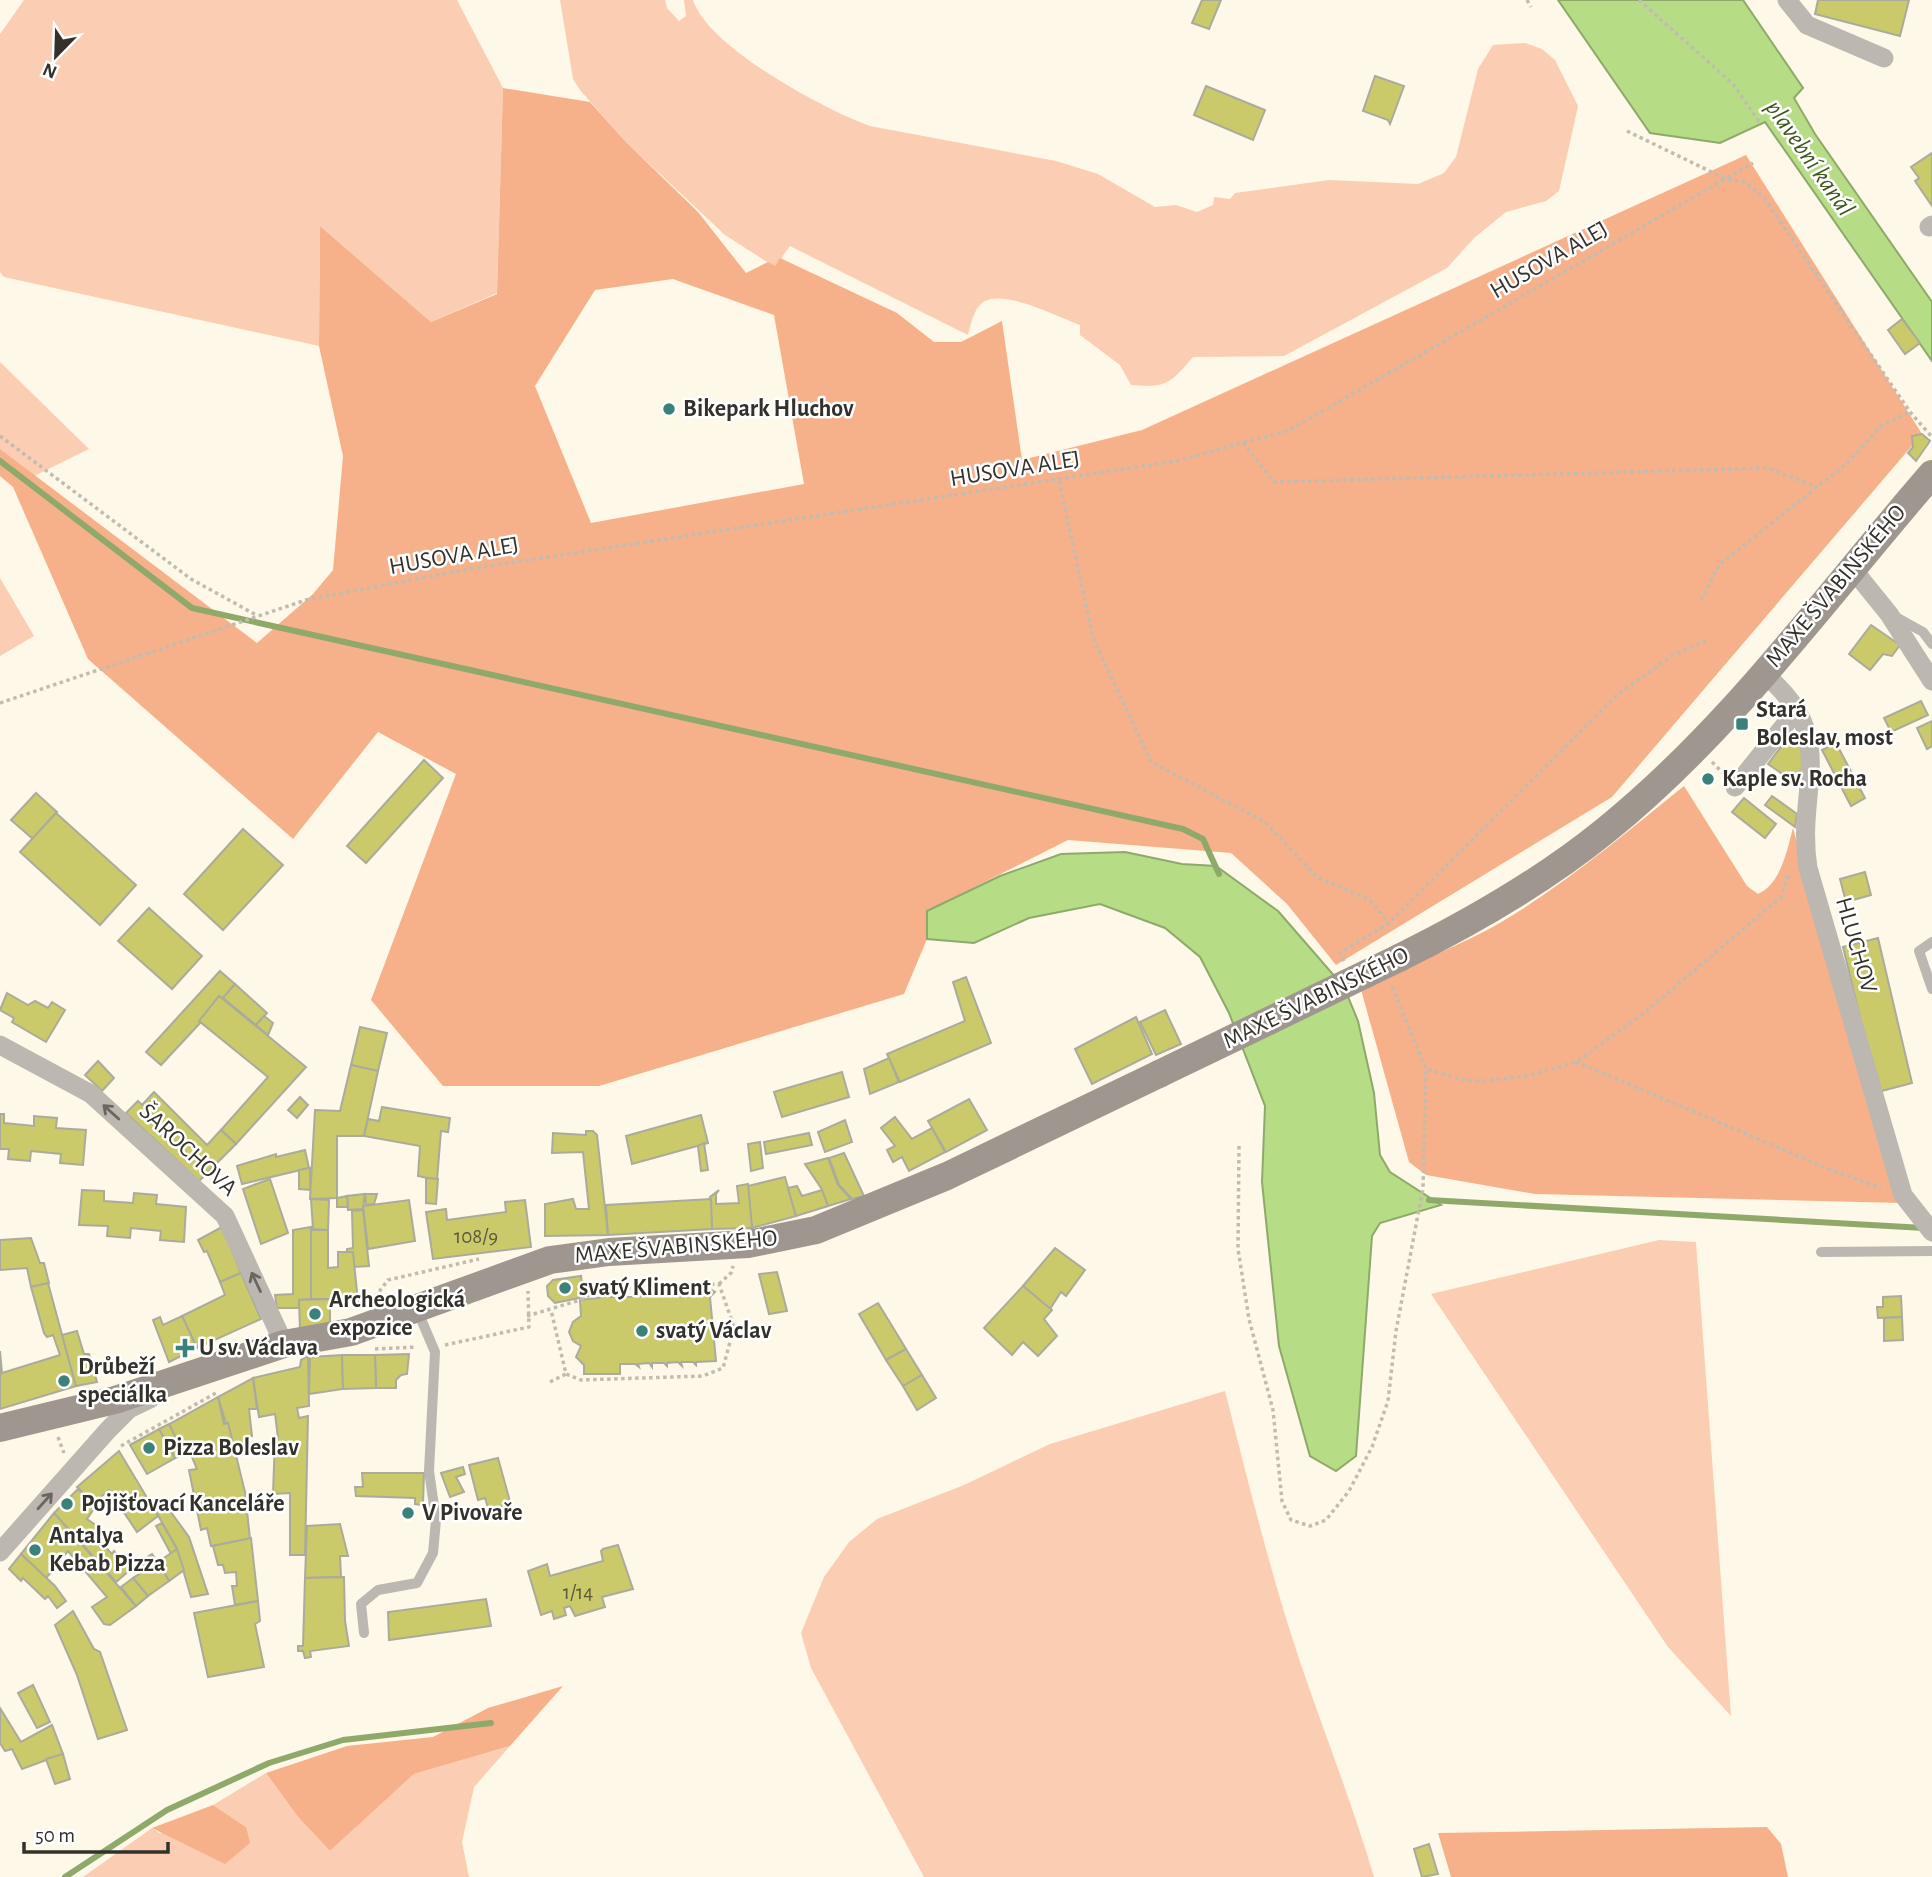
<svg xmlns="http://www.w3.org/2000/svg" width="1932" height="1877" viewBox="0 0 1932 1877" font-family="'Alegreya Sans',sans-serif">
	<rect width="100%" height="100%" fill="#fef8e8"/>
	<g fill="#fbcdb3">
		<path d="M24,0H457L503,88L497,293L431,322L320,226L319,346L4,277L0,272V34Z"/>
		<path d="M560,0H665L667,8L679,21L686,16L684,0H693C707,46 824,110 870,126L1056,161L1098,174L1155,207L1176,205L1197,212L1213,205L1214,197L1230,199L1235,193L1329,180L1418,184L1444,173L1456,157L1478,69L1493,45L1525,43L1542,49L1555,60L1578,106L1559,191L1546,201L1506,212L1474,238L1447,268L1284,356L1193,357C1170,384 1166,388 1131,385L1120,365L1080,335V325C1058,317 1006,290 985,301C974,307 971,324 968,335L790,246L775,267L725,235L626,142L580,90L573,79Z"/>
		<path d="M0,362L89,449L26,480L0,461Z"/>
		<path d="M0,578L34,636L0,656Z"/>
		<path d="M1659,1240L1696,1242L1731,1716L1668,1647L1431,1294Z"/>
		<path d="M1225,1391C1248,1481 1270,1572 1299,1659C1324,1732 1352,1803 1374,1877H924L811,1668L801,1633L824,1577L849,1542L877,1519L964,1485L1050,1444Z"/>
		<path d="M510,1746L474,1787L462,1842L469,1877H83L152,1828L159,1833L246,1827L213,1805L266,1773L298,1817L330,1851L414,1774Z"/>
	</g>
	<g fill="#f6b18b" fill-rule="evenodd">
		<path d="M503,88L590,102L626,142L698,212L746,273L768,262L775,266L780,258L897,313L934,342H961L1002,321L1022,460L1142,430L1746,155L1922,434L1612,797L1336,965L1287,904L1231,853L1068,840L927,911V939L904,994L599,1086H443L371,1000L456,774L378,732L293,839L88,659L13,487L0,476V449L257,643L313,594L333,570L343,456L319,346L320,226L431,322L497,294ZM673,279L774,315L804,484L591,523L535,386L595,290Z"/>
		<path d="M1684,786L1747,886L1758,894C1781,884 1787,850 1793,828L1888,1173L1902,1203L1535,1194L1426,1175L1409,1162L1360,986C1414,963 1472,942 1521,910C1578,873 1631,829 1684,786Z"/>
		<path d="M563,1686L510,1746L414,1774L330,1851L298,1817L266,1773L347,1746L433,1737L488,1708Z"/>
		<path d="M213,1805L246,1827L250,1843L225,1864L152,1828Z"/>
		<path d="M1767,1827L1781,1844L1788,1877H1451L1438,1833Z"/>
	</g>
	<g fill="#b6dc86" stroke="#8fa96b" stroke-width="2">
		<path d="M1558,0H1743L1803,88L1794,98L1815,134L1932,302V361L1765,122L1720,143L1650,133Z"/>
		<path d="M1125,852L1182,864L1216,866L1278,911L1344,987L1358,1021L1374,1093L1380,1155L1390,1172L1441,1205L1380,1223L1372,1236L1356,1456L1336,1471L1310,1456L1279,1346L1262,1182L1265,1106L1229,1013L1200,957L1165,928L1100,904L1029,918L974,943L927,939V911L1000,876L1061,854Z"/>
	</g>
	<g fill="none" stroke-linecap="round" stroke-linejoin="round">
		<g stroke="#8fa96b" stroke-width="6">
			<path d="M0,461L192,608L1183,829L1203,839L1219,874"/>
			<path d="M1429,1200L1924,1228"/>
			<path d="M65,1877L167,1810L269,1763L343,1740L491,1723"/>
		</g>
	</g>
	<g fill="#caca6a" stroke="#abab9c" stroke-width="2">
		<path d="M1202,0H1221L1209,29L1192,23Z"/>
		<path d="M1818,0H1909L1900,36L1815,14Z"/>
		<path d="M1375,76L1404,86L1390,124L1388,120L1363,111Z"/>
		<path d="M1206,86L1265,110L1253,140L1194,115Z"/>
		<path d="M1932,153V206L1915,181L1919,178L1911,167Z"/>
		<path d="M1902,319L1920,343L1905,354L1888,330Z"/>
		<path d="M1922,434L1930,441L1916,461L1908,453L1913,447L1912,436Z"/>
		<path d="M1871,625L1900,645L1892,656L1883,654L1870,670L1849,654Z"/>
		<path d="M1921,701L1928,715L1891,732L1884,718Z"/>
		<path d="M1932,721V746L1927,749L1917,728Z"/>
		<path d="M1789,736L1799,738L1805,770L1794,773L1788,778L1768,764Z"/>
		<path d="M1836,743L1865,798L1851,806L1822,750Z"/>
		<path d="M424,760L443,778L366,863L347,846Z"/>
		<path d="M36,793L57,812L33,839L11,820Z"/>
		<path d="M1772,796L1797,814L1795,827L1765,805Z"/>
		<path d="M1744,798L1776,824L1765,838L1732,812Z"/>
		<path d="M56,813L136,885L100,925L20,852Z"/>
		<path d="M243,829L283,865L223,930L184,894Z"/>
		<path d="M1865,872L1871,895L1846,902L1840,879Z"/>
		<path d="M149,908L202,956L172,989L118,941Z"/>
		<path d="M1878,938L1912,1083L1878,1092L1843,947Z"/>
		<path d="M220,971L235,984L223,998L219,996L201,1022L161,1065L146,1052Z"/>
		<path d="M966,977L991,1043L900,1082L887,1054L965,1021L953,982Z"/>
		<path d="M235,984L267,1013L256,1025L223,998Z"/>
		<path d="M7,993L28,1005L35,1001L48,1008L52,1002L65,1010L46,1042L12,1022L14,1018L0,1010Z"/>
		<path d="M219,996L306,1067L236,1144L221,1130L268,1077L199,1021Z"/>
		<path d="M1165,1010L1181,1044L1156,1055L1140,1022Z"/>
		<path d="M264,1016L273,1023L268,1035L256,1025Z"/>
		<path d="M1136,1017L1152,1054L1092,1084L1075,1049Z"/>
		<path d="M360,1027L387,1033L378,1071L351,1065Z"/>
		<path d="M889,1058L899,1082L870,1094L864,1069Z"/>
		<path d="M98,1061L114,1078L102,1091L85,1075Z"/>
		<path d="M351,1065L378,1071L364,1136H337V1198L310,1199L315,1110L340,1111Z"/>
		<path d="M842,1072L849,1097L782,1117L774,1092Z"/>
		<path d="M154,1092L207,1145L221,1130L236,1144L199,1181L126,1113L138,1101L142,1105Z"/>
		<path d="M300,1097L308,1105L297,1118L288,1110Z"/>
		<path d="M969,1099L987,1130L946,1152L928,1121Z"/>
		<path d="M382,1107L450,1118L448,1132L441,1131L437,1180L418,1176L420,1146L364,1136L368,1119L379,1121Z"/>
		<path d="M0,1114H4V1123L34,1126V1116L57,1118L56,1128L86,1130L83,1165L60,1163L61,1154L31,1151L30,1161L8,1159L9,1149H0Z"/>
		<path d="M701,1115L708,1143L632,1164L626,1136Z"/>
		<path d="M895,1117L912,1139L932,1128L945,1152L909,1171L902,1157L893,1162L887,1150L895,1146L881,1128Z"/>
		<path d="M845,1120L852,1142L825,1152L818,1132Z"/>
		<path d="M586,1131H593L597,1135L608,1235L545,1236V1204L573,1199L576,1209H589L583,1152L552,1153L553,1133L586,1135Z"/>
		<path d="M809,1133L812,1145L766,1154L764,1142Z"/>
		<path d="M760,1142L763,1168L751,1171L748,1144Z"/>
		<path d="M704,1143L708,1170L701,1171L698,1146Z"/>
		<path d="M305,1150L309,1168L242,1184L237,1166L276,1154V1157Z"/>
		<path d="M844,1153L864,1196L852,1199L839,1185L829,1158Z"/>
		<path d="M828,1158L838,1185L851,1199L828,1206L821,1188L805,1164Z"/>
		<path d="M310,1168V1190L299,1189V1170Z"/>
		<path d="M785,1177L796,1216L752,1228L748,1186Z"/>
		<path d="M426,1178L438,1179L436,1204L426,1203Z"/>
		<path d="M270,1179L288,1233L261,1244L243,1189Z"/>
		<path d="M748,1184L752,1228L712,1229L710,1197L719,1190L716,1194V1204L739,1203L737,1186Z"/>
		<path d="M797,1186L802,1196L822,1190L828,1206L796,1216L788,1188Z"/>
		<path d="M82,1190L104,1191V1201L133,1203L134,1193L157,1195L156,1204L186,1207L184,1242L160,1240L161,1231L131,1228L130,1238L107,1236L108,1226L79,1225Z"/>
		<path d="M365,1194L363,1209L348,1210L347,1196Z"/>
		<path d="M365,1194H377L374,1204L366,1205Z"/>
		<path d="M347,1196L348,1207H337V1198Z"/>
		<path d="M311,1199L329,1200L328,1230L313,1229Z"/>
		<path d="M711,1199L712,1229L608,1235L606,1205Z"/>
		<path d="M409,1200L415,1241L368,1249L363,1206Z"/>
		<path d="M525,1200L531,1247L433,1259L426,1212L446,1209L447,1220L506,1212L505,1202Z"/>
		<path d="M363,1210L369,1266L353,1267V1252H347V1249L353,1248L352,1211Z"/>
		<path d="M222,1227L241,1273L220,1282L207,1251L204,1252L198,1240Z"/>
		<path d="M311,1227V1299L299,1300V1308H277L275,1295L293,1294V1230Z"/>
		<path d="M311,1230H328V1268L338,1267V1252H353L358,1302L330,1304V1299H311Z"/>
		<path d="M31,1238L40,1263H44L49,1283L31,1287L27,1268L0,1270V1240Z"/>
		<path d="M1055,1248L1085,1270L1066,1296L1061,1292L1050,1309L1023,1286Z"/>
		<path d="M777,1272L787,1311L769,1314L759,1274Z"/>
		<path d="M241,1273L261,1319L197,1348L182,1316L225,1295L220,1282Z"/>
		<path d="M581,1276L584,1297L555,1303L548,1296L547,1286L553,1280Z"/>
		<path d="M48,1283L76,1386L0,1409V1351L2,1373L60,1355L53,1335L47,1337L44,1333L31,1287Z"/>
		<path d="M1023,1286L1052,1310L1044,1319L1057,1336L1038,1356L1023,1342L1012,1355L984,1328Z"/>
		<path d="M712,1290L715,1292L710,1297L716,1361L696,1362V1365L693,1362H681L682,1366L678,1362L667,1363V1366L664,1363H652V1367L649,1363L638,1364L639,1367L635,1364H620V1374H584V1365L576,1357L581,1346L573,1341L569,1332L573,1322L581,1316L580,1300L604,1297V1293L609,1292V1297H619V1292H623V1297H633V1292H637V1296H647V1292H651V1296H662V1292H666L667,1296H677V1291H681V1296L707,1295Z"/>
		<path d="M1901,1296L1902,1317L1878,1318L1877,1307H1883V1297Z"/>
		<path d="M330,1299V1330L300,1331L299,1300Z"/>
		<path d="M878,1303L906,1349L886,1360L859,1314Z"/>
		<path d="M182,1316L197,1348L169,1362L153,1320L160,1317L163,1325Z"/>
		<path d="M1902,1317L1903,1340L1884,1341V1318Z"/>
		<path d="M77,1331L84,1354H89L97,1382L76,1386L62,1335Z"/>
		<path d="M906,1349L922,1375L903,1386L886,1360Z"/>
		<path d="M409,1354L407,1374L401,1375L396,1380V1388H376L375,1355Z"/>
		<path d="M342,1355L343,1389L309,1394L310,1357Z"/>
		<path d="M342,1355H375L376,1388L343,1389Z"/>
		<path d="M308,1356L309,1406L297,1408L299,1418L308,1416L305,1555H290V1493L273,1494L275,1438H278L275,1414L259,1417L253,1378L300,1367L301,1360Z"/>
		<path d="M922,1375L936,1398L917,1410L903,1386Z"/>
		<path d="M253,1378L257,1409H249L252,1436L244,1438L245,1445L233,1447L218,1397Z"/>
		<path d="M218,1397L224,1424L228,1423L245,1492L250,1539L211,1546L207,1528L201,1530L189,1470L197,1469L189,1450L184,1454L168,1425Z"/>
		<path d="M169,1424L184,1454L175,1458L159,1429Z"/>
		<path d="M159,1429L175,1458L147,1474L130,1445Z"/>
		<path d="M119,1451L158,1516L137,1532L109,1490L94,1503L77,1487Z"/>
		<path d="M498,1458L511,1505L489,1511L485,1498L478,1500L469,1465Z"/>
		<path d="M463,1467L465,1474L456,1477L464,1492L450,1497L441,1473Z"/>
		<path d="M362,1473H424L423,1505L415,1504V1498L356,1496L355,1487H363Z"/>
		<path d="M78,1489L96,1506L87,1519L104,1531L97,1538L112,1554L114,1551L130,1570L116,1582L54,1513Z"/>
		<path d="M165,1504L189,1537L208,1594L191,1597L177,1549L155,1510Z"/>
		<path d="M54,1513L136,1606L110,1625L104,1624L92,1607L107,1597L68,1551L61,1560L65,1567L60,1571L54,1569L46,1578L21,1554Z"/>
		<path d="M162,1523L177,1549L171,1554L156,1526Z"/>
		<path d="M340,1524L348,1556H340L341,1577L305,1578L307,1526Z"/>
		<path d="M251,1538L258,1601L235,1605L232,1586H237L236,1572L225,1573L223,1565H218L213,1546Z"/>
		<path d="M618,1545L633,1589L602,1597L605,1607L575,1616L570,1606L564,1608L566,1615L554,1619L552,1611L541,1615L528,1571L547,1564L550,1576L592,1564L603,1561L601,1551L603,1549Z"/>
		<path d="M177,1549L184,1570L169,1581L158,1562Z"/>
		<path d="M21,1554L55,1586L66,1601L57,1608L48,1596L45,1599L23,1578L21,1581L9,1569Z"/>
		<path d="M152,1554L158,1562L144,1571L138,1563Z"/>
		<path d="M158,1562L169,1581L148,1596L133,1578Z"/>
		<path d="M344,1577L345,1621L349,1646L310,1651L311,1657L305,1658L303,1651H298V1646H303L305,1578Z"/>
		<path d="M133,1578L148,1596L136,1606L121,1587Z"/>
		<path d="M486,1599L491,1626L389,1640L388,1612Z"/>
		<path d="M258,1601L260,1621L255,1624L264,1667L208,1677L194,1613Z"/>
		<path d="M73,1611L94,1649L100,1652L127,1730L98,1739L77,1675L55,1625Z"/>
		<path d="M33,1685L50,1722L37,1728L18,1693Z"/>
		<path d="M0,1708L21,1742L52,1725L63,1754L22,1769L12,1749L5,1751L0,1743Z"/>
		<path d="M63,1754L70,1779L55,1784L46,1759Z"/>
		<path d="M1429,1844L1438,1874L1422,1877L1414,1849Z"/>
	</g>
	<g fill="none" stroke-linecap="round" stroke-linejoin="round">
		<g stroke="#c1bcaf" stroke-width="3.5" stroke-dasharray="3.5 3.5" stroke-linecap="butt">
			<path d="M1527,0L1531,7"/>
			<path d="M1639,0L1733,84L1760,123"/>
			<path d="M1627,131L1726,179L1745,182L1764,198L1910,412L1932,437"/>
			<path d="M0,436L191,579L258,616"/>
			<path d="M1243,443L1274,482L1768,468L1817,487"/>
			<path d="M1059,481L1093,638L1151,762L1265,822L1317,877L1370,900L1389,923"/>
			<path d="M1701,600L1719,565L1846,464L1881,426L1910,412"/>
			<path d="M0,703L306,600L469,569L1176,461L1290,430L1753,163"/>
			<path d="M1712,762L1724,774"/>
			<path d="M1344,961L1340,953L1389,923L1617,695L1673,655L1706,641"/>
			<path d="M1392,987L1426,1069L1463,1080L1486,1081L1531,1075L1576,1062L1643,1014L1781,897L1789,873"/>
			<path d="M1576,1062L1834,1171L1881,1188"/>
			<path d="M1239,1146L1238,1249L1249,1319L1273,1410L1282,1501L1291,1520L1310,1526L1326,1520L1349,1491L1372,1447L1388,1401L1396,1331L1423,1188L1426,1069"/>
			<path d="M719,1284L731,1273L733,1266"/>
			<path d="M375,1297L388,1280L479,1259"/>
			<path d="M527,1316L577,1301L602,1289L719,1284L734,1327L723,1368L703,1376L581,1380L566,1374L551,1310"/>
			<path d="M713,1328L756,1327"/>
			<path d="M445,1345L529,1327L528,1291"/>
			<path d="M375,1349L417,1347"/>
			<path d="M550,1382L566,1374"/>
			<path d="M58,1437L64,1453"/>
			<path d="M121,1446L216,1393"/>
		</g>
		<g stroke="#bcb7b1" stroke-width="10">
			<path d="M1896,617L1923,632L1932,644"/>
			<path d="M1932,942L1919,951L1932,989"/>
			<path d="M1821,1252L1932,1251"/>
			<path d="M364,1633L361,1604L378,1590L417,1583L433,1553L436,1520L429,1471L435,1352L418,1312"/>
		</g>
		<g stroke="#bcb7b1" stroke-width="19">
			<path d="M1787,0L1807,25L1884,58"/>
			<path d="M1929,227L1932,225"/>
			<path d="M1851,567L1889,614L1932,681"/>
			<path d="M1763,673C1842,738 1795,786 1808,868L1903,1195L1932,1232"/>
			<path d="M1735,787L1796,711"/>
			<path d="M0,1045L91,1094L225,1216L284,1344"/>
			<path d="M0,1552L108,1430L129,1409L150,1399"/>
		</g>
		<g stroke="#9f978f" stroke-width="28">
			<path d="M1399,958C1472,922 1542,882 1606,830C1731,729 1827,595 1932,474"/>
			<path d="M0,1428L115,1400L284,1344L351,1332L550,1260L609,1252L748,1244L816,1230L947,1176L1159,1074"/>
		</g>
		<path stroke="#9f978f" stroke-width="28" d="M1159,1074L1399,958"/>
	</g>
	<defs><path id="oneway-shaft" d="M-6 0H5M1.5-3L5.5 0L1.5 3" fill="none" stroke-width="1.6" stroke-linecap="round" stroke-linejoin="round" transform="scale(1.75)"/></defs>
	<g stroke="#6a6761">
		<use href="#oneway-shaft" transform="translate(111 1112) rotate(-138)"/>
		<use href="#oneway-shaft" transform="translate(256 1282) rotate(-115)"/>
		<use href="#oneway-shaft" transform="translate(45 1501) rotate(-48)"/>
	</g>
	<g fill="#3a817a" stroke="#fff" stroke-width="2.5">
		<circle cx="669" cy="409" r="7"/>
		<rect x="1735" y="717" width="14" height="14" rx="3.5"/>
		<circle cx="1708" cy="779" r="7"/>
		<circle cx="565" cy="1288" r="7"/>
		<circle cx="315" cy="1314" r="7"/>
		<circle cx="642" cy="1331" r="7"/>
		<path d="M181.5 1337.5h7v7h7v7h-7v7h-7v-7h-7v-7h7z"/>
		<circle cx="64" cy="1381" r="7"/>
		<circle cx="149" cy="1448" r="7"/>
		<circle cx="67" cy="1504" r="7"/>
		<circle cx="408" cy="1513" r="7"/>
		<circle cx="35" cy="1550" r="7"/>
	</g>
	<g text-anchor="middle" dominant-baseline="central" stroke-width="5" stroke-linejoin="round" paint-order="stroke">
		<g font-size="21" fill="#5a573b">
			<text x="476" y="1236">108/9</text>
			<text x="578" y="1592">1/14</text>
		</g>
		<g font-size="24" fill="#34312b" stroke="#fff">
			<text transform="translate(1549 260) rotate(-30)">HUSOVA ALEJ</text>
			<text transform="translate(1015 469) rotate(-9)">HUSOVA ALEJ</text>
			<text transform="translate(454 556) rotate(-10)">HUSOVA ALEJ</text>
			<text transform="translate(1836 586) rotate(-50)">MAXE ŠVABINSKÉHO</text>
			<text transform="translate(1856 945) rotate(74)">HLUCHOV</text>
			<text transform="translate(1316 998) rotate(-26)">MAXE ŠVABINSKÉHO</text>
			<text transform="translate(188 1150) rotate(43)">ŠAROCHOVA</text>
			<text transform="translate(676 1247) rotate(-5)">MAXE ŠVABINSKÉHO</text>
		</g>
		<g font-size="24" font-weight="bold" fill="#34312b" stroke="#fff" text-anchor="start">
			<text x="683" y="409">Bikepark Hluchov</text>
			<text x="1756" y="710">Stará<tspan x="1756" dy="28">Boleslav, most</tspan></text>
			<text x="1722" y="779">Kaple sv. Rocha</text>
			<text x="579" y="1288">svatý Kliment</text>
			<text x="329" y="1300">Archeologická<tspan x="329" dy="28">expozice</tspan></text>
			<text x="656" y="1331">svatý Václav</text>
			<text x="199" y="1348">U sv. Václava</text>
			<text x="78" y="1367">Drůbeží<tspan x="78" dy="28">speciálka</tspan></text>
			<text x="163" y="1448">Pizza Boleslav</text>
			<text x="81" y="1504">Pojišťovací Kanceláře</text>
			<text x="422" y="1513">V Pivovaře</text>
			<text x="49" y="1536">Antalya<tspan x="49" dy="28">Kebab Pizza</tspan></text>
		</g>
		<g font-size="26" font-style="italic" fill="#3f561b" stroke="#fff">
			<text transform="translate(1810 158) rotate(55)">plavební kanál</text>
		</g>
	</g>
	<g transform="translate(56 56) rotate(203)" stroke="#ffffff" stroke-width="5" paint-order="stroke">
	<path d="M0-5L12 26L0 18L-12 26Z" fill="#34312b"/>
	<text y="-10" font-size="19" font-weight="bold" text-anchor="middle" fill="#34312b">N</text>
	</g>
	<path d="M24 1842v10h144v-10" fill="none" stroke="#34312b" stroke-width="3.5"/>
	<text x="35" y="1842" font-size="21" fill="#34312b" stroke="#ffffff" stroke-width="5" paint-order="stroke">50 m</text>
</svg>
